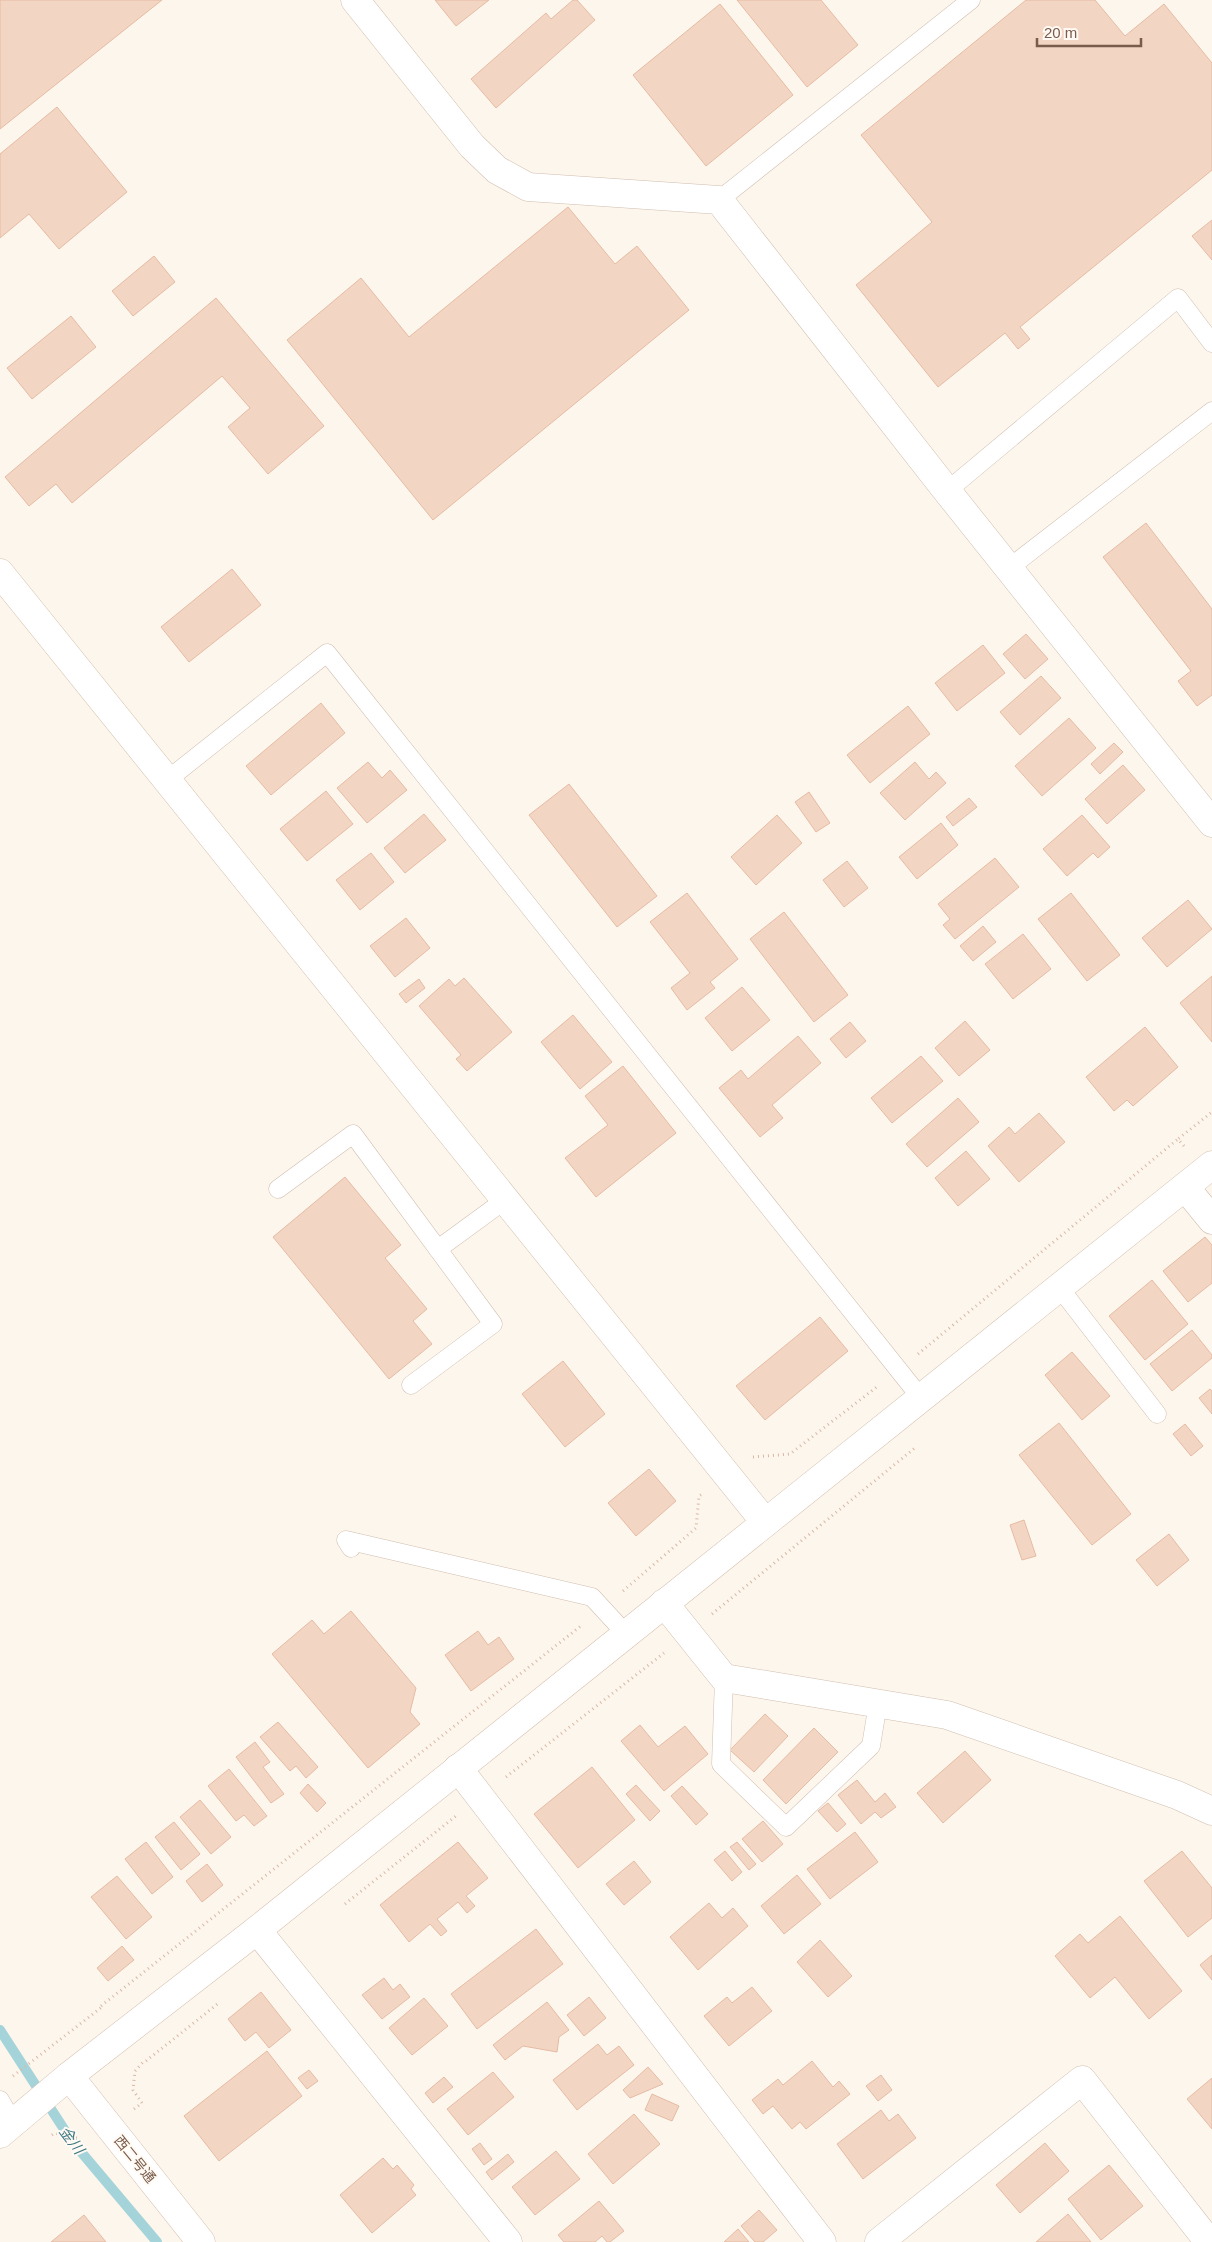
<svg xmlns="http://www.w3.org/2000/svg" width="1212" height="2242" viewBox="0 0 1212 2242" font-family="Arial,'Noto Sans JP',sans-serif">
	<rect width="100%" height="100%" fill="#fdf6ec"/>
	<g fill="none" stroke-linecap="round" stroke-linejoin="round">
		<path stroke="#a5d3da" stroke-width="10" d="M0,2030L71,2140L157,2242"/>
	</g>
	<g fill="#f3d5c3" stroke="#e6bba3">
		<path d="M0,0H162L0,129Z"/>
		<path d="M435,0H489L456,26Z"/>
		<path d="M573,0H577L595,20L496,108L471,79L546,13L551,19Z"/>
		<path d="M737,0H821L858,45L807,87Z"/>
		<path d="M1026,0H1095L1125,36L1164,4L1212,63V170L1020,327L1030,339L1018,349L1005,333L938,387L856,285L932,222L861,135Z"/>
		<path d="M720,4L793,95L706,166L633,75Z"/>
		<path d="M57,107L127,192L59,249L29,214L0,238V154Z"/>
		<path d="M568,207L615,264L637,246L689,310L433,520L287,340L361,278L409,337Z"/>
		<path d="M1212,220V260L1192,236Z"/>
		<path d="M154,256L175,282L133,316L112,291Z"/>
		<path d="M216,298L324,426L268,474L228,427L250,408L222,376L72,503L56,484L29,506L5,477Z"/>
		<path d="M71,316L96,347L32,399L7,368Z"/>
		<path d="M1146,523L1212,609V695L1197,706L1178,681L1191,671L1103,557Z"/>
		<path d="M232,569L261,605L189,662L161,627Z"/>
		<path d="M1026,634L1048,659L1025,679L1003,654Z"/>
		<path d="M983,645L1005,673L957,711L935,683Z"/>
		<path d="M1041,676L1061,698L1020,735L1000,712Z"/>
		<path d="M321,703L345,733L271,795L246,766Z"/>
		<path d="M908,706L930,734L870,783L847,755Z"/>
		<path d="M1069,718L1096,748L1042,796L1015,766Z"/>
		<path d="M1114,743L1123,752L1100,774L1091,764Z"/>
		<path d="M368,762L382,778L390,770L407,790L367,823L337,788Z"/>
		<path d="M915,762L929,779L936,772L946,783L905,820L880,793Z"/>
		<path d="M1123,765L1145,790L1107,824L1085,799Z"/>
		<path d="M569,784L657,896L617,927L529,815Z"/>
		<path d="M326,791L353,824L307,861L280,829Z"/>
		<path d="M809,792L830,823L816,832L795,802Z"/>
		<path d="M969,798L977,807L953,826L946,817Z"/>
		<path d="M424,814L446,840L405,873L384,848Z"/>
		<path d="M777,815L802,843L756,885L731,857Z"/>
		<path d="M1082,815L1110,847L1098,858L1093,853L1067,876L1043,849Z"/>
		<path d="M941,823L958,845L917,879L899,857Z"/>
		<path d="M371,853L394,882L360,910L336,880Z"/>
		<path d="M995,858L1019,887L955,939L943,925L950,919L938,904Z"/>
		<path d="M847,861L868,888L844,907L823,880Z"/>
		<path d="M687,893L738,959L710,982L715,988L687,1010L671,988L690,973L650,922Z"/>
		<path d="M1071,893L1120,955L1087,981L1038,919Z"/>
		<path d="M1188,900L1212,929L1167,967L1142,938Z"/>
		<path d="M784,912L848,995L814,1022L750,939Z"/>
		<path d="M406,918L430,948L395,977L370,946Z"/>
		<path d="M983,926L996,942L973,961L960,946Z"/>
		<path d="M1023,934L1051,969L1013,999L985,964Z"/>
		<path d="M1212,976V1042L1180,1003Z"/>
		<path d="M464,978L512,1032L467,1071L456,1059L461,1055L419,1006L449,979L455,986Z"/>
		<path d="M419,979L425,988L406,1003L399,994Z"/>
		<path d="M742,987L770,1020L732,1051L705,1018Z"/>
		<path d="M573,1015L612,1062L580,1089L541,1042Z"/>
		<path d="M965,1021L990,1050L959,1076L935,1048Z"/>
		<path d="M850,1022L866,1041L846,1058L830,1039Z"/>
		<path d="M1145,1027L1178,1067L1133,1106L1127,1100L1114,1111L1086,1077Z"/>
		<path d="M798,1036L821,1063L772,1105L783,1118L760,1137L719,1088L741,1070L748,1079Z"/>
		<path d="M921,1056L943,1081L892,1123L871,1098Z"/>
		<path d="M623,1066L676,1133L596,1197L565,1158L608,1125L585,1096Z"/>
		<path d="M958,1098L979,1122L927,1167L906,1144Z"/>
		<path d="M1039,1113L1065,1142L1019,1182L988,1146L1009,1127L1015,1134Z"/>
		<path d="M966,1151L990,1179L958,1206L935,1178Z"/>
		<path d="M345,1177L401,1245L385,1258L427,1309L413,1321L432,1344L389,1379L273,1237Z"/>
		<path d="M1205,1237L1212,1245V1283L1188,1302L1163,1271Z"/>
		<path d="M1152,1280L1188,1324L1145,1360L1109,1316Z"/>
		<path d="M820,1317L848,1351L765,1420L736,1386Z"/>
		<path d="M1192,1330L1212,1355V1358L1172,1391L1150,1364Z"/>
		<path d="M1072,1352L1110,1396L1082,1420L1045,1375Z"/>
		<path d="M563,1361L605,1414L565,1447L522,1394Z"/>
		<path d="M1210,1389L1212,1391V1414L1199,1398Z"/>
		<path d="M1059,1423L1131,1514L1092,1545L1019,1455Z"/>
		<path d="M1185,1424L1203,1446L1191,1456L1173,1434Z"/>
		<path d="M649,1469L676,1501L636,1536L608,1503Z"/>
		<path d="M1024,1520L1036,1556L1022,1560L1010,1525Z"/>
		<path d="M1169,1534L1189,1560L1157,1586L1136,1560Z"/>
		<path d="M351,1611L416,1688L410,1712L420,1724L368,1768L272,1654L312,1620L324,1634Z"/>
		<path d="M478,1631L488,1645L499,1637L514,1659L471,1691L445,1655Z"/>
		<path d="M765,1714L788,1736L754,1772L730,1750Z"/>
		<path d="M278,1722L318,1767L306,1778L296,1766L290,1771L260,1737Z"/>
		<path d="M640,1725L658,1747L685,1726L708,1754L664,1791L621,1741Z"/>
		<path d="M814,1728L838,1752L786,1804L763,1780Z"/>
		<path d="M255,1742L270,1762L263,1767L284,1794L271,1803L236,1757Z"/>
		<path d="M965,1751L991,1780L943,1823L917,1793Z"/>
		<path d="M592,1767L635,1820L578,1868L534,1814Z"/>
		<path d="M229,1769L267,1816L254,1826L244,1815L236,1821L208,1786Z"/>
		<path d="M857,1780L875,1802L885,1793L896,1807L881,1818L875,1812L861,1824L838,1795Z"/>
		<path d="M308,1784L326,1803L317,1812L300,1793Z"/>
		<path d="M636,1785L660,1811L650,1821L626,1794Z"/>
		<path d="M682,1786L708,1814L696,1825L671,1796Z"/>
		<path d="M200,1800L231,1837L211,1854L180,1817Z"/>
		<path d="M828,1803L846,1824L837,1832L818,1811Z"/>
		<path d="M763,1821L783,1844L762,1862L742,1839Z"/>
		<path d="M174,1822L200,1854L181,1870L155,1837Z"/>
		<path d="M855,1832L878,1862L830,1899L807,1869Z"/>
		<path d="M146,1842L173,1877L152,1894L125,1859Z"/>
		<path d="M458,1842L488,1878L466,1896L475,1906L467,1913L458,1902L437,1919L447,1931L441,1936L430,1924L409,1942L380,1905Z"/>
		<path d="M737,1842L756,1864L749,1870L730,1847Z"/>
		<path d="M725,1851L742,1872L732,1881L714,1860Z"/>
		<path d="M1182,1851L1212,1888V1918L1188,1937L1144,1881Z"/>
		<path d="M634,1861L651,1882L624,1905L606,1884Z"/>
		<path d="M207,1864L223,1885L202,1902L186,1881Z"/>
		<path d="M797,1875L821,1904L784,1934L761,1906Z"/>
		<path d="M117,1876L152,1917L126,1939L91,1897Z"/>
		<path d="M709,1903L722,1918L733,1908L748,1926L698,1970L670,1937Z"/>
		<path d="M1120,1916L1182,1991L1149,2019L1115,1977L1090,1998L1055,1956L1080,1934L1088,1943Z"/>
		<path d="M536,1929L563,1964L477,2029L451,1994Z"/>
		<path d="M820,1940L852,1976L828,1997L797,1962Z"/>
		<path d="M122,1946L134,1960L108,1981L97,1968Z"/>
		<path d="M1212,1955V1980L1200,1965Z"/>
		<path d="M384,1978L393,1990L400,1984L410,1997L382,2019L362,1995Z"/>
		<path d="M752,1987L772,2011L729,2046L704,2016L727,1997L732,2003Z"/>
		<path d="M261,1992L291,2030L269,2048L256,2032L245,2041L228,2019Z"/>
		<path d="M589,1997L606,2018L584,2036L567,2015Z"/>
		<path d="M424,1998L448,2026L412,2055L389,2028Z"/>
		<path d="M547,2002L569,2030L559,2037L557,2052L523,2046L505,2060L493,2045Z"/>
		<path d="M598,2044L607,2055L619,2046L634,2065L577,2110L553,2080Z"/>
		<path d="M267,2051L302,2096L219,2161L184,2116Z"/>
		<path d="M812,2061L833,2087L839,2081L850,2094L806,2129L800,2122L792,2129L773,2106L763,2114L752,2100L778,2079L783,2085Z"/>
		<path d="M648,2067L663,2084L630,2098L623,2090Z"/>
		<path d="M309,2070L318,2081L307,2089L298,2078Z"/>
		<path d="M493,2072L514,2097L468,2135L447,2109Z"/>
		<path d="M881,2075L892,2090L878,2101L866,2086Z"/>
		<path d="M444,2077L453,2087L433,2103L425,2093Z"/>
		<path d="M1212,2078V2129L1187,2099Z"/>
		<path d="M652,2094L679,2106L672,2121L645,2110Z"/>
		<path d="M881,2110L889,2121L898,2114L916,2138L863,2179L837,2144Z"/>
		<path d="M634,2114L660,2144L613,2184L588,2154Z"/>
		<path d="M480,2143L492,2159L484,2165L472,2149Z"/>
		<path d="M1045,2143L1069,2171L1020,2213L996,2185Z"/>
		<path d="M556,2151L580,2179L535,2215L512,2187Z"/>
		<path d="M508,2154L514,2162L492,2180L486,2172Z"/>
		<path d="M383,2158L393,2169L397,2165L414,2185L411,2189L416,2195L372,2233L340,2195Z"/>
		<path d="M1109,2165L1143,2206L1101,2240L1068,2199Z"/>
		<path d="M599,2201L624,2231L610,2242H607L602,2236L595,2242H564L558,2235Z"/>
		<path d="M759,2210L777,2230L763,2242H755L741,2226Z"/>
		<path d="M1068,2214L1091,2242H1036Z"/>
		<path d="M84,2215L106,2242H51Z"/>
		<path d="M738,2229L749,2242H724Z"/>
	</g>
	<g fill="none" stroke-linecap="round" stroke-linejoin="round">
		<g stroke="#d1beb0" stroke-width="19">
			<g id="lane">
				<path d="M719,200L971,0"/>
				<path d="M947,491L1178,298L1212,343"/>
				<path d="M1009,568L1212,411"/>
				<path d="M166,781L327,653L921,1398"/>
				<path d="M278,1189L353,1134L493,1324L411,1385"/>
				<path d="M438,1249L505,1200"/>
				<path d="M1059,1287L1157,1414"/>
				<path d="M351,1548L346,1540L592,1597L626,1634"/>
				<path d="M724,1678L721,1764L786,1827L871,1746L878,1703"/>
				<path d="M0,2100L14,2124"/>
			</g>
		</g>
		<g stroke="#d1beb0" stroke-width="29">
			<g id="street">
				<path d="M355,0L472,146L497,170L528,187L719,200L947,491L1212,823"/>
				<path d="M1185,1187L1212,1220"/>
				<path d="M664,1603L724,1678L947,1715L1177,1795L1212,1811"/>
				<path d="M458,1768L822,2242"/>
				<path d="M257,1930L508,2242"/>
				<path d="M879,2242L1082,2080L1209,2242"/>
			</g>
		</g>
		<g stroke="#d6c0b0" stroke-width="29">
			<g id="secondary">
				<path d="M0,573L765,1522"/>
				<path d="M69,2076L201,2242"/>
				<path d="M0,2134L69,2076L257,1930L1212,1165"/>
			</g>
		</g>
		<g stroke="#d9b8a5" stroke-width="3" stroke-dasharray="1 4" stroke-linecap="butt">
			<path d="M1184,1146L1178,1139L1212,1112"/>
			<path d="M918,1354L1178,1139"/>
			<path d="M753,1457L790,1454L878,1386"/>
			<path d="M623,1591L696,1528L699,1496L702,1494"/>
			<path d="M712,1614L916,1447"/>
			<path d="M506,1777L664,1653"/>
			<path d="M345,1904L456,1816"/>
			<path d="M101,2006L582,1625"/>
			<path d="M146,2061L220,2002"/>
			<path d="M13,2076L102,2007"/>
			<path d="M134,2109L142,2103L133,2090L135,2071L145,2060"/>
			<path d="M52,2135L55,2133L77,2138"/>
		</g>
		<use href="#lane" stroke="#fff" stroke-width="18"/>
		<use href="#street" stroke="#fff" stroke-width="28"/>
		<use href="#secondary" stroke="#fff" stroke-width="28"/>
	</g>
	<g text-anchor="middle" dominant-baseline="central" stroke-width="4" stroke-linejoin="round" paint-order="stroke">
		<g font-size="14" fill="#7a5c4d" stroke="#fffaf3">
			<text transform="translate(135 2159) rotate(51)">西二号通</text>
		</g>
		<g font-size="15" font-style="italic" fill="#437c86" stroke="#fffaf3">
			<text transform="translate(72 2140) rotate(53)">金川</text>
		</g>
	</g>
	<path d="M1037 38v8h104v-8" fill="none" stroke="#7a5c4d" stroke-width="2.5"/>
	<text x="1044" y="38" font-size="15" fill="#7a5c4d" stroke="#fffaf3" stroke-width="4" paint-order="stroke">20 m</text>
</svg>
